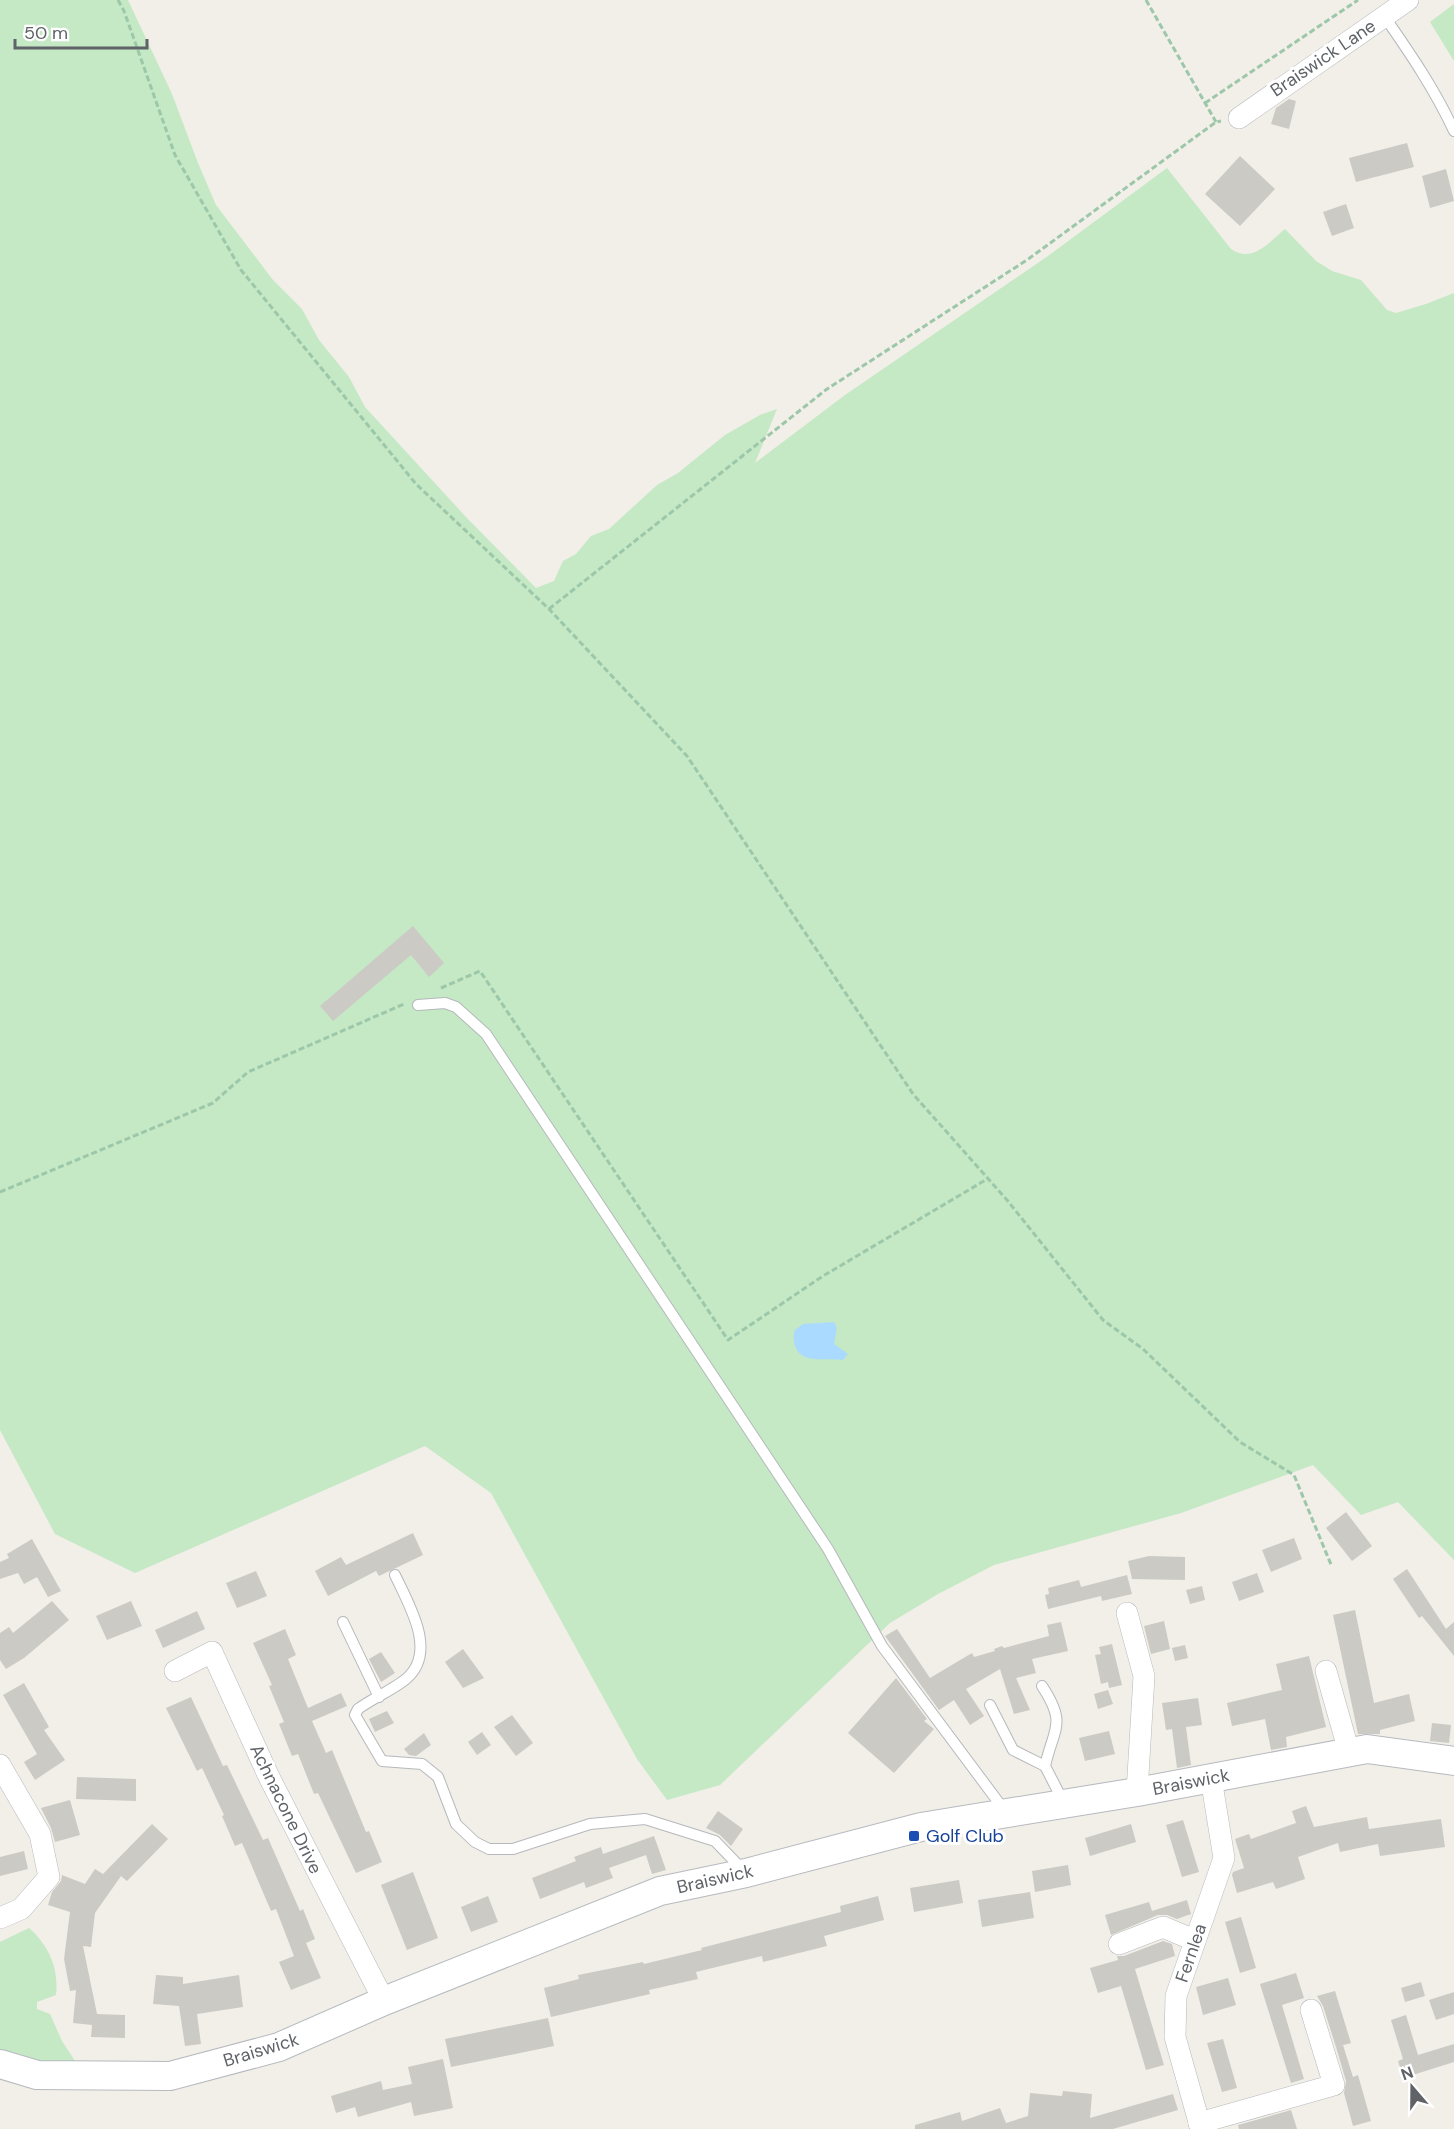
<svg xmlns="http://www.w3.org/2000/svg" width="1454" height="2129" viewBox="0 0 1454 2129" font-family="'DM Sans',sans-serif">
	<rect width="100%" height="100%" fill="#f1efe8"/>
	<g fill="#c5e8c5">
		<path d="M0,0H128L172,94L198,163L216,205L273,280L302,309L319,340L349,377L365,407L466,517L536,588L554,581L563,561L576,554L591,536L609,529L657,485L678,473L725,435L760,415L777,409L755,463L845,395L1048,256L1167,168L1231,249C1252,264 1269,242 1285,229L1316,261L1332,271L1361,280L1387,310L1396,313L1426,304L1454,293V1560L1398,1502L1361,1515L1313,1465L1181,1513L994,1565L938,1594L890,1623L720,1785L667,1800L637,1759L491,1493L425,1446L135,1573L55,1534L0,1430Z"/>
		<path d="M1454,4V61L1430,22Z"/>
		<path d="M29,1928C49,1946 59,1968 56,1995L37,2002V2009L50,2014L62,2041L75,2061L25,2063L0,2059V1942Z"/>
	</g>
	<path fill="#aadaff" d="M834,1322L837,1328L834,1344L848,1354L843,1360C819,1358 791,1366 794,1331L803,1324Z"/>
	<g fill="#cccac5">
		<path d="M1289,99L1296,101L1289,129L1271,124L1276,108Z"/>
		<path d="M1407,143L1414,167L1356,182L1349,158Z"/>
		<path d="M1240,156L1275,189L1240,226L1205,194Z"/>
		<path d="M1446,169L1454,201L1430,208L1422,176Z"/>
		<path d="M1346,204L1354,228L1332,236L1323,212Z"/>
		<path d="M413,926L444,963L429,977L411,955L333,1021L320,1006Z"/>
		<path d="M1346,1512L1372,1546L1352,1561L1326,1528Z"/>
		<path d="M413,1533L423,1555L379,1576L376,1571L328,1596L315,1571L341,1557L346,1565Z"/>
		<path d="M1294,1538L1302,1559L1271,1572L1262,1550Z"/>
		<path d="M32,1539L61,1591L48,1597L37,1577L24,1584L18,1573L0,1579V1562L9,1558L7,1554Z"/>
		<path d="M1149,1556L1185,1557V1580L1132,1579L1128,1561Z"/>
		<path d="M1407,1569L1446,1629L1454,1622V1656L1422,1616L1419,1618L1393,1579Z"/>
		<path d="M256,1571L267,1596L237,1608L226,1583Z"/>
		<path d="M1257,1573L1264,1592L1239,1601L1232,1582Z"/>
		<path d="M1127,1575L1132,1594L1102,1601L1101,1596L1048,1609L1045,1595L1049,1594L1048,1588L1079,1580L1081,1587Z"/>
		<path d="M1202,1586L1205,1600L1190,1604L1186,1590Z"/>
		<path d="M52,1601L69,1620L24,1658L6,1669L0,1660V1633L9,1627L13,1633Z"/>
		<path d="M131,1601L142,1626L107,1640L96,1616Z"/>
		<path d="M1355,1610L1374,1703L1409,1694L1415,1721L1380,1730V1734H1358L1333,1615Z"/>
		<path d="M197,1611L205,1629L163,1648L155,1630Z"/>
		<path d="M1164,1621L1170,1649L1151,1654L1144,1626Z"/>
		<path d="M1061,1622L1068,1651L1032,1659L1036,1673L1016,1678L1030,1710L1014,1714L1000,1669L966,1689L984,1716L970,1725L954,1700L939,1710L885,1636L897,1629L930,1678L972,1653L974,1657L995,1651L994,1649L1002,1646L1004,1648L1049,1636L1047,1625Z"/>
		<path d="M285,1629L296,1655L288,1659L308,1708L341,1693L347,1706L312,1721L326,1753L332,1750L366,1832L369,1831L382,1862L356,1873L318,1793L314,1794L298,1754L292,1756L279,1724L284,1722L269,1686L272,1685L253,1643Z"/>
		<path d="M1112,1644L1122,1685L1109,1688L1108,1682L1101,1684L1095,1655L1101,1654L1099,1647Z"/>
		<path d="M1185,1645L1188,1658L1175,1661L1172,1648Z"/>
		<path d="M463,1649L484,1678L463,1688L445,1662Z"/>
		<path d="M381,1652L395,1673L381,1682L369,1659Z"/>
		<path d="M1309,1656L1326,1727L1286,1737L1287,1747L1271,1750L1265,1719L1232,1726L1227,1703L1282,1690L1276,1664Z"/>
		<path d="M896,1678L927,1719L924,1721L934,1729L894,1773L848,1733Z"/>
		<path d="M24,1683L49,1727L44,1730L65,1760L35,1780L24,1762L37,1754L3,1695Z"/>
		<path d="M1108,1690L1113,1704L1098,1709L1094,1694Z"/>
		<path d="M191,1697L223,1766L227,1765L263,1840L268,1838L300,1911L303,1909L315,1939L306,1943L321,1978L291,1990L279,1962L294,1956L276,1909L271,1911L242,1843L235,1846L222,1816L224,1815L202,1768L197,1771L166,1708Z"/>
		<path d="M1198,1698L1202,1725L1186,1727L1191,1765L1177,1768L1172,1729L1166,1730L1162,1703Z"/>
		<path d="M387,1711L394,1723L375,1732L369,1719Z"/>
		<path d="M512,1715L533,1743L516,1756L494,1727Z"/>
		<path d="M1432,1723L1451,1725L1449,1743L1430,1741Z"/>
		<path d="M1109,1731L1115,1754L1085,1761L1079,1738Z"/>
		<path d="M482,1732L491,1745L477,1755L468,1742Z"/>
		<path d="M424,1733L431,1745L416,1756L409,1755L404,1749Z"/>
		<path d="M77,1777L136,1779V1801L76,1799Z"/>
		<path d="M70,1800L80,1835L55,1842L51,1828L41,1808Z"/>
		<path d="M1306,1806L1314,1827L1367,1817L1369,1829L1441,1819L1445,1847L1380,1856L1378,1844L1340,1852L1338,1843L1298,1857L1305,1879L1276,1889L1273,1882L1237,1893L1232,1875L1233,1872L1244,1868L1235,1839L1249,1834L1251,1839L1296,1823L1292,1811Z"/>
		<path d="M718,1811L743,1829L731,1846L720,1835L706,1828Z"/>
		<path d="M1183,1820L1199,1872L1182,1877L1166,1825Z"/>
		<path d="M152,1824L168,1839L127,1881L121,1876L95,1913L91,1947L83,1946L97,2014L125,2015V2038L91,2037L92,2025L73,2023L76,1990L70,1991L64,1959L70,1912L48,1905L52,1892L61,1881L62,1875L85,1884L95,1869L103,1874Z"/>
		<path d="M1131,1824L1136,1842L1090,1856L1085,1838Z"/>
		<path d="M654,1836L666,1870L652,1874L646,1855L609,1868L613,1878L586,1888L584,1882L540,1899L532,1878L576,1861L574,1857L601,1847L603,1854Z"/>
		<path d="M24,1851L28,1869L0,1876V1857Z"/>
		<path d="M1068,1865L1071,1885L1035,1892L1032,1871Z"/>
		<path d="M413,1872L438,1938L407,1950L381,1885Z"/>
		<path d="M959,1880L963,1903L914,1912L910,1888Z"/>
		<path d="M1030,1892L1034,1918L982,1927L978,1900Z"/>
		<path d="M488,1896L498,1922L471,1932L461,1907Z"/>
		<path d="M878,1896L884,1920L824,1936L827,1946L763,1962L762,1956L696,1972L698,1979L649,1990L650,1994L551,2017L544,1988L579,1979L578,1975L643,1962L644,1964L702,1950L701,1948L841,1912L840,1906Z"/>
		<path d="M1187,1900L1191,1914L1177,1919L1167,1915H1158L1111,1935L1105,1915L1149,1902L1152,1911Z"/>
		<path d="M1241,1917L1256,1968L1240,1973L1225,1922Z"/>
		<path d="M1163,1941L1172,1944L1175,1956L1135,1969L1164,2065L1146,2070L1121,1986L1098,1993L1090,1968L1118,1960L1117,1956H1124Z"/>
		<path d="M1296,1973L1304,1998L1282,2005L1304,2079L1291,2083L1260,1984Z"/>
		<path d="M156,1975L183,1977V1984L239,1975L243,2007L197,2014L201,2044L185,2046L179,2006L153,2004Z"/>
		<path d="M1228,1978L1236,2005L1203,2015L1196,1987Z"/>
		<path d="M1421,1982L1425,1996L1405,2002L1401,1988Z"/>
		<path d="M1335,1991L1351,2043L1336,2047L1323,2006L1317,1996Z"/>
		<path d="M1454,1992V2014L1436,2020L1429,2000Z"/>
		<path d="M1406,2015L1418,2055L1454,2044V2062L1403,2078L1398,2061L1403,2059L1391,2020Z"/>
		<path d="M548,2018L554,2046L451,2067L445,2039Z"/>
		<path d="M1223,2039L1237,2088L1222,2092L1207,2043Z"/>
		<path d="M1343,2045L1353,2077L1358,2075L1371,2121L1353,2126L1344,2093L1346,2081L1336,2047Z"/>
		<path d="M443,2059L453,2108L414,2116L411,2102L358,2117L355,2107L336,2113L331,2096L381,2081L383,2090L412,2084L408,2067Z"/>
		<path d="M1063,2091L1092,2094L1090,2118L1173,2094L1178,2110L1113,2129H915V2125L960,2112L962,2121L1000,2108L1006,2123L1028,2116L1030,2093L1062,2096Z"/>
		<path d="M1291,2110L1297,2129H1239L1238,2125Z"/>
	</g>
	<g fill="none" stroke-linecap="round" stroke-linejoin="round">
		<g stroke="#b5b8bc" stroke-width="12">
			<g id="service">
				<path d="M1384,16C1410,53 1435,90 1454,131"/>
				<path d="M418,1005L445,1003L456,1007L486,1034L828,1549L882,1646L1005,1811"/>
				<path d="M395,1575C409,1605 438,1652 406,1679C391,1691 373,1698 358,1709L355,1715L382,1761L422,1764L438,1777L456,1824L475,1842L489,1849H513L590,1824L645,1819L715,1841L743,1870"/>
				<path d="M343,1622L379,1697"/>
				<path d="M1042,1686C1067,1724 1054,1727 1045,1766L1064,1803"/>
				<path d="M990,1705L1013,1750L1045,1766"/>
			</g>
		</g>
		<g stroke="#b5b8bc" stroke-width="22">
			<g id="minor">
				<path d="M1239,118L1408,0"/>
				<path d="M1127,1613L1144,1676L1137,1792"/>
				<path d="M175,1671L212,1652L269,1777L384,2001"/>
				<path d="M1326,1671L1349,1752"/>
				<path d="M0,1765L40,1834L49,1877L21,1909L0,1918"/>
				<path d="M1119,1944L1163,1927L1194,1940"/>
				<path d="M1199,2123L1334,2085L1311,2010"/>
				<path d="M1201,2129L1175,2037L1176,1996L1224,1858L1211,1778"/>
			</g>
		</g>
		<g stroke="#b6babf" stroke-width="30">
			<path id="secondary" d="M0,2064L37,2075L170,2076L279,2047L384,2001L660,1891L746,1873L921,1827L1137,1792L1367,1749L1454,1761"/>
		</g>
		<g stroke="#9cc7a9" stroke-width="3" stroke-dasharray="6 3" stroke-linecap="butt">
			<path d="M118,0L124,11L175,155L241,270L416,484L549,609L687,756L913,1094L1007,1200L1103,1320L1143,1349L1240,1442L1294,1475L1332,1567"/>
			<path d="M1146,0L1216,122"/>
			<path d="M1205,103L1358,0"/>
			<path d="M549,609L827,389L1027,260L1216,122L1221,121"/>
			<path d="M441,988L480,971L728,1340L823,1276L989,1178"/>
			<path d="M0,1192L213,1103L248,1072L404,1004"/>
		</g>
		<use href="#service" stroke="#fff" stroke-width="10"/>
		<use href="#minor" stroke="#fff" stroke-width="21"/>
		<use href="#secondary" stroke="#fff" stroke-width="28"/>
	</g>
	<rect fill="#1a4fb4" stroke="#fff" stroke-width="2" x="908" y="1830" width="12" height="12" rx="3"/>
	<g text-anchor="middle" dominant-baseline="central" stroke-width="6" stroke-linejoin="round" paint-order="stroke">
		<g font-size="18" fill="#5f6368" stroke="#fff">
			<text transform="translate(1323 58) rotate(-34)">Braiswick Lane</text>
			<text transform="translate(1191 1782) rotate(-11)">Braiswick</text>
			<text transform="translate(286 1809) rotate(64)">Achnacone Drive</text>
			<text transform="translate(715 1879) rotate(-13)">Braiswick</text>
			<text transform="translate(1191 1953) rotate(-71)">Fernlea</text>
			<text transform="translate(261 2050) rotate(-17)">Braiswick</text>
		</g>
		<g font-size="18" fill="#164399" stroke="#fff" text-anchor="start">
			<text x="926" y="1836">Golf Club</text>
		</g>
	</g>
	<g transform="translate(1412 2087) rotate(340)" stroke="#ffffff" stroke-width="4.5" paint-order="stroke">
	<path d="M0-4.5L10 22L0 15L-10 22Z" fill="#5f6368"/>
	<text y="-9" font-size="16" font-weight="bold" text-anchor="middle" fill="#5f6368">N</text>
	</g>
	<path d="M15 39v9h132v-9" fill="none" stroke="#5f6368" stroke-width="3"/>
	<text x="24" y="39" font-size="18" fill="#5f6368" stroke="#ffffff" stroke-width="4.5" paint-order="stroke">50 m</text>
</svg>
